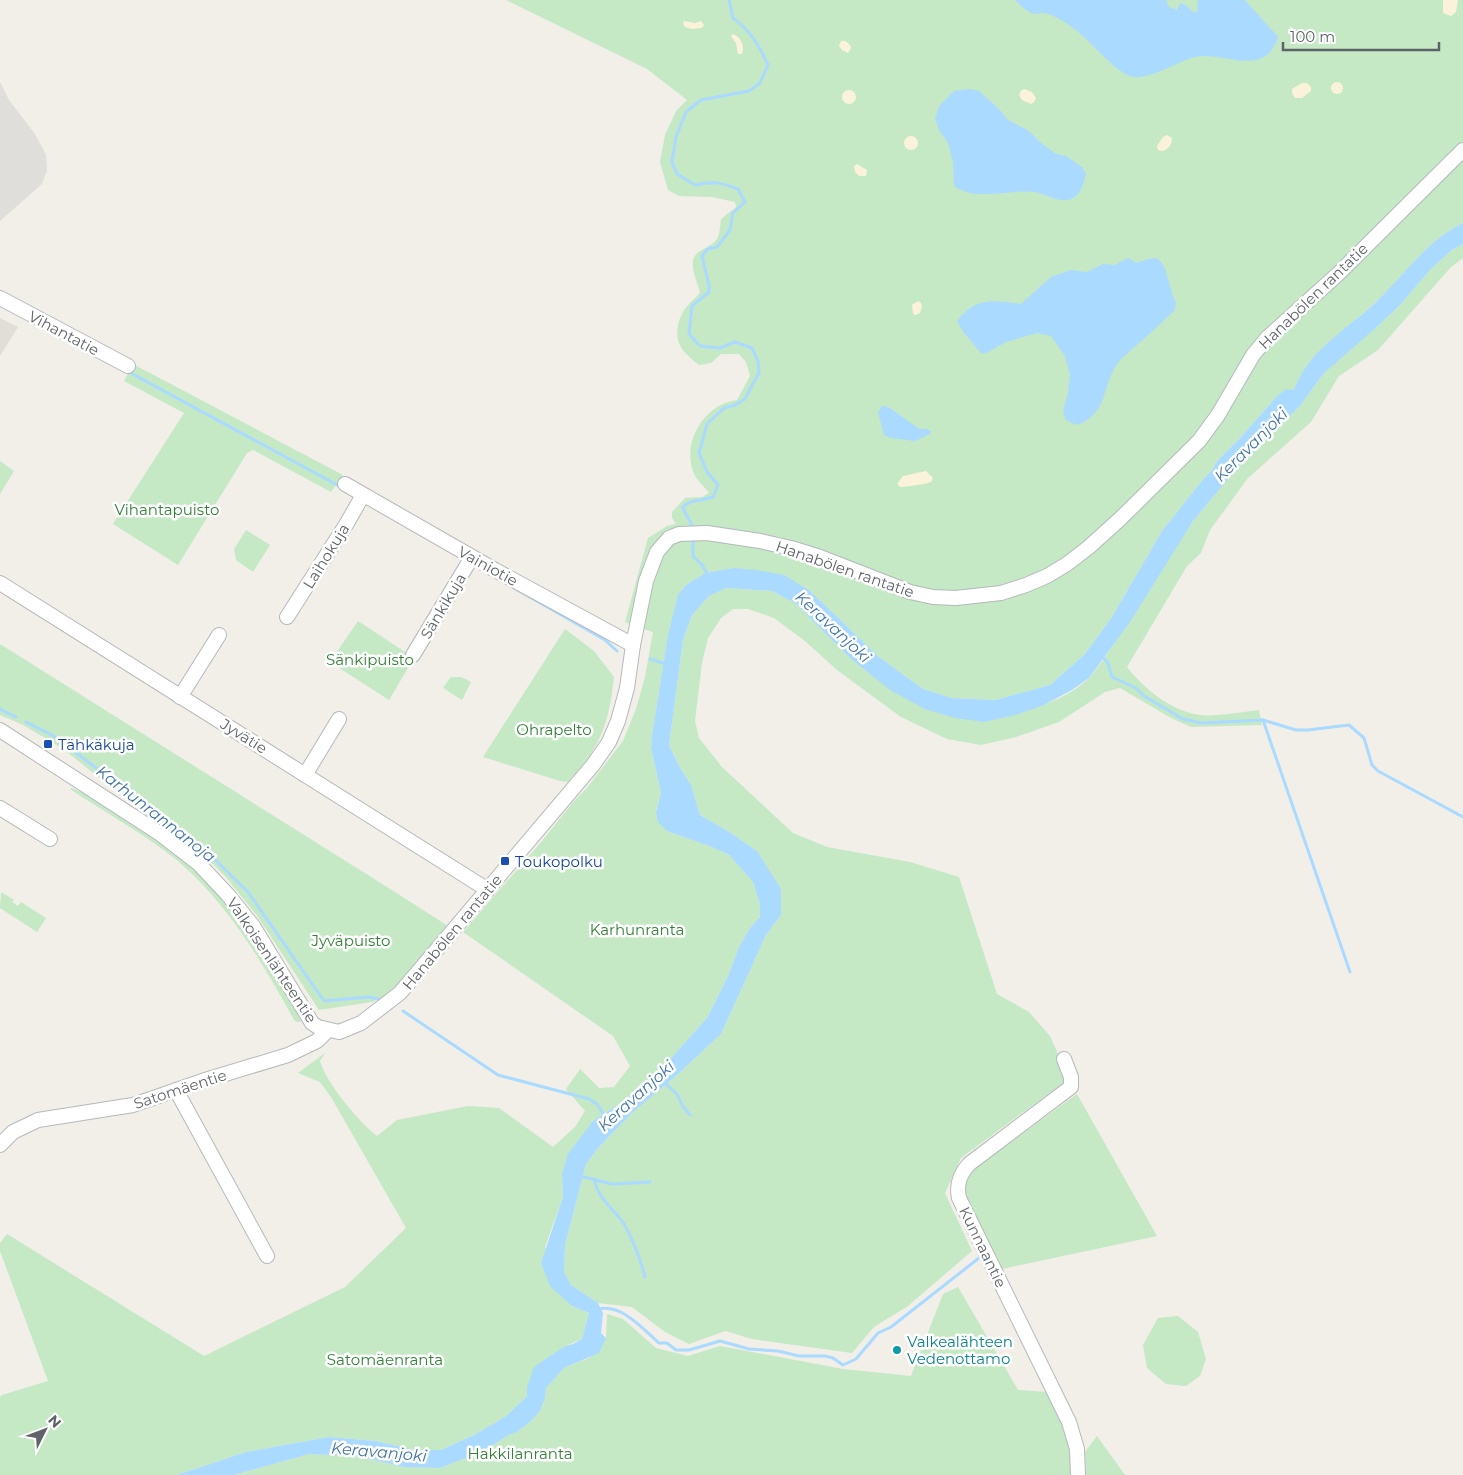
<svg xmlns="http://www.w3.org/2000/svg" width="1463" height="1475" viewBox="0 0 1463 1475" font-family="Montserrat,sans-serif">
	<rect width="100%" height="100%" fill="#f1efe8"/>
	<path fill="#e0deda" d="M0,82L9,100L35,134L46,155L47,171L42,184L0,221Z"/>
	<path fill="#e1ded6" d="M0,318L18,327L0,356Z"/>
	<g fill="#c5e8c5">
		<path d="M506,0H1463V223C1427,240 1404,275 1376,302C1348,329 1308,351 1294,390L1277,396L1240,438L1218,460L1212,470L1205,477L1162,531L1112,617L1085,654L1050,685L995,700L952,698L923,689L879,657L810,591L733,568L705,573L686,585L668,635L652,735L651,748L661,793L656,811L667,831L712,847L729,855L753,882L760,904V917L750,928L740,945L728,976L707,1018L664,1066L621,1103L594,1120L562,1174L563,1197L545,1247L572,1306L589,1313L582,1339L565,1346L527,1387V1396L505,1417L474,1435L441,1450H414L376,1441L329,1437L246,1452L177,1475H0V1397L2,1395L48,1381L0,1251V1243L7,1234L204,1356L345,1287L406,1228L331,1097L320,1082L298,1073L325,1053L320,1061C326,1083 359,1122 377,1136L397,1120L468,1106L499,1108L553,1147L575,1127L585,1111L566,1089L580,1069L599,1088L614,1087L630,1066L613,1036L463,932L542,841L574,801L586,789L623,741L636,709L645,677L653,632L625,622L648,538L667,526L676,524L672,518V512L685,498L702,497L709,493C704,486 695,479 693,471C682,441 705,404 737,400L750,376L746,362L739,354H721L711,363L699,365C685,354 674,345 678,326C679,319 683,310 689,304C692,300 697,297 700,293C698,283 692,273 693,262C693,250 710,249 717,239C720,233 720,226 721,219L736,207L735,202L712,197L679,196L668,190L660,162L665,135L676,111L687,100L647,69Z"/>
		<path d="M1463,244V258L1451,267L1378,350L1339,376L1311,422L1248,478L1210,530L1201,553L1187,566L1127,667C1144,689 1171,711 1200,715C1214,717 1243,712 1259,710L1262,725L1191,727L1171,718L1120,688L1105,692L1059,722L1016,737L981,745L947,739L901,717L837,670L805,641L774,618L748,609H733L721,618L708,638L702,663L695,721L699,738L722,767L793,833L827,847L910,862L959,877L997,994L1029,1012L1050,1036L1067,1075L1066,1084L1052,1091L961,1158L945,1193L972,1251L908,1306L874,1327L852,1353L752,1339L725,1331L689,1344L665,1332L632,1307L598,1303L571,1285L564,1273L565,1245L586,1164L598,1148L632,1113L677,1075L721,1034L766,935L781,915L757,851L731,833L700,815L691,785L679,766L669,745L683,640L692,615L709,596L725,588L772,591L795,603L849,657L984,722C1019,712 1064,704 1090,677C1095,671 1099,665 1104,659L1193,521L1233,473L1300,406L1324,373L1335,362L1378,326L1398,307L1431,269L1452,250Z"/>
		<path d="M133,364L343,475L331,492L253,450L247,453L178,565L113,524L184,413L124,381Z"/>
		<path d="M0,461L14,471L0,494Z"/>
		<path d="M246,530L270,545L253,572L236,560L234,549Z"/>
		<path d="M358,621L414,658L389,700L330,662Z"/>
		<path d="M565,629L594,651L614,677C611,703 607,729 592,752C586,762 576,772 568,782L560,781L483,757Z"/>
		<path d="M0,644L395,892L448,926L411,972L383,997L372,1002L319,1010L258,917L225,876L199,850L92,772L62,748L23,725L0,715Z"/>
		<path d="M451,677H461L471,682L462,700L443,688Z"/>
		<path d="M71,788C90,795 107,807 124,817C161,840 198,868 227,902C255,934 275,974 297,1011L301,1022H297L294,1020C262,962 229,905 178,861C145,834 106,813 70,789Z"/>
		<path d="M1,892L14,900L12,902L18,906L21,902L46,918L37,932L0,908Z"/>
		<path d="M1077,1094L1157,1236L1002,1269L963,1194L968,1173Z"/>
		<path d="M958,1287L1018,1390L1049,1392C1064,1424 1070,1439 1072,1475H234L309,1454L355,1456L404,1467L440,1468L481,1452L509,1435L517,1432L532,1420L540,1411L545,1398L546,1388L564,1368L589,1358L606,1338L607,1314L623,1319L656,1348L688,1356L720,1346L843,1369L911,1376L943,1294Z"/>
		<path d="M1178,1316L1198,1332L1206,1359L1200,1376L1186,1386L1166,1384L1147,1368L1143,1345L1158,1318Z"/>
		<path d="M1097,1436L1125,1475H1086L1085,1452Z"/>
	</g>
	<g fill="#fbf3d9">
		<path d="M1443,0H1458L1456,12L1451,16L1443,13Z"/>
		<path d="M684,21L695,23L701,21L704,25L702,28L691,29L685,27L683,23Z"/>
		<path d="M733,34C741,37 745,46 742,54H738L736,43L731,36Z"/>
		<path d="M841,41C846,40 850,44 851,48L848,53L842,50L839,46Z"/>
		<circle cx="1337" cy="88" r="6"/>
		<path d="M1302,83H1307L1311,87V91L1302,98H1295L1292,93V89Z"/>
		<path d="M1024,89L1032,92L1036,98L1034,102L1031,104L1022,100L1019,95L1021,91Z"/>
		<circle cx="849" cy="97" r="7"/>
		<path d="M1167,135L1172,138C1172,145 1168,150 1162,151L1158,150L1157,146L1163,137Z"/>
		<circle cx="911" cy="143" r="7"/>
		<path d="M857,164L867,170L866,176H859L855,172L854,166Z"/>
		<path d="M918,301L921,303L922,306L920,313L916,315L913,314L912,305Z"/>
		<path d="M926,471L933,478L931,482C926,484 906,487 900,487L897,484L903,476Z"/>
	</g>
	<g fill="#aadaff">
		<path d="M1015,0H1166L1169,7L1177,10L1180,3L1187,6L1193,12H1197L1198,0H1245L1278,37C1274,49 1269,57 1255,60C1235,64 1211,51 1191,58C1176,63 1145,82 1130,76C1112,69 1090,40 1072,27C1065,22 1054,15 1045,13C1041,12 1037,14 1034,14C1027,12 1020,5 1015,0Z"/>
		<path d="M971,89L979,91L999,109L1008,120L1029,131L1040,142L1056,154L1066,156L1082,167L1086,174C1083,186 1080,198 1067,200C1057,202 1044,193 1034,192C1008,189 977,202 954,186L953,162L948,143L939,130L935,118L940,105L954,91Z"/>
		<path d="M1463,223V244L1452,250L1431,269L1398,307L1378,326L1324,373L1300,406L1233,473L1193,521L1130,622L1089,678L1072,690L1044,705L1015,715L984,722L955,718L925,709L890,690L849,657L795,603L772,591L726,588L709,596L692,615L683,640L669,745L679,766L691,785L700,815L731,833L757,851L781,889V915L766,935L721,1034L677,1075L632,1113L598,1148L586,1164L565,1245L564,1272L571,1285L598,1303L603,1313L601,1333L606,1338L599,1353L564,1368L546,1388L545,1398L540,1411L532,1420L517,1432L509,1435L481,1452L440,1468L404,1467L355,1456L309,1454L234,1475H177L246,1452L329,1437L376,1441L414,1450H441L474,1435L505,1417L527,1396V1387L534,1367L565,1346L573,1344L582,1339L589,1313L572,1306L550,1286L541,1263L563,1197L562,1174L568,1154L594,1120L621,1103L664,1066L707,1018L728,976L740,945L750,928L760,917V904L753,882L729,855L712,847L667,831L658,822L656,812L661,793L651,748L652,735L668,635L678,595L686,585L705,573L733,568L756,570L784,575L810,591L879,657L923,689L952,698L995,700L1050,685L1085,654L1112,617L1162,531L1205,477L1212,470L1218,460L1240,438L1277,396L1286,389L1294,390C1308,350 1348,329 1376,302C1404,275 1427,240 1463,223Z"/>
		<path d="M1128,258L1136,263L1148,259L1157,258C1170,269 1168,289 1176,302L1175,310C1163,321 1151,333 1138,344C1129,352 1120,358 1114,369C1101,393 1107,413 1077,425L1066,420L1063,411L1068,393L1070,375L1065,356L1051,336L1037,333L1006,342L988,352L982,354L964,333L957,321C975,297 993,300 1021,304L1051,277L1071,270L1087,272L1103,264L1115,265Z"/>
		<path d="M882,406H885L890,408L919,429H926L931,431L930,434L915,441L890,438L884,435L878,412Z"/>
	</g>
	<g fill="none" stroke-linecap="round" stroke-linejoin="round">
		<g stroke="#aadaff" stroke-width="3">
			<path d="M127,371L341,487"/>
			<path d="M693,531C693,522 685,516 683,507C691,499 702,501 713,497L718,485L707,472L699,453L707,424L724,408L735,405L745,399L750,389L759,373L758,361L752,348L735,342L720,348L700,346L689,334L692,306L709,292V285L702,256L708,249L717,247L730,230L733,213L745,202L738,189C719,182 715,181 695,185L677,174L672,162L676,137L686,112L701,100L749,91L760,83L768,65C760,46 750,30 733,18L729,0"/>
			<path d="M693,537V556L702,565L708,575"/>
			<path d="M509,585L605,640L617,651"/>
			<path d="M1102,656L1108,663L1112,677L1136,688L1144,696L1183,719L1202,723L1263,720L1296,730H1308L1349,725L1364,738L1372,765L1378,771L1463,817"/>
			<path d="M650,659L666,664"/>
			<path d="M0,709L16,717"/>
			<path d="M1263,720L1350,972"/>
			<path d="M26,722L52,735L201,846L248,892L324,1001L369,997L379,999"/>
			<path d="M403,1011L498,1075L589,1099L597,1104L604,1115"/>
			<path d="M663,1081L677,1094L682,1105L690,1115"/>
			<path d="M580,1176L612,1184L650,1182"/>
			<path d="M595,1179C596,1197 614,1209 624,1224C634,1241 640,1258 645,1277"/>
			<path d="M599,1309C622,1304 643,1329 659,1343H667L676,1350H689L720,1341L749,1349L778,1351L799,1356H825L833,1358L843,1365L856,1359L878,1333L891,1327L979,1258"/>
		</g>
		<g stroke="#b5b8bc" stroke-width="16">
			<g id="minor">
				<path d="M0,298L128,366"/>
				<path d="M345,484L495,570L633,645"/>
				<path d="M0,583L488,890"/>
				<path d="M287,617L347,523L363,495"/>
				<path d="M413,655L472,557"/>
				<path d="M180,697L219,635"/>
				<path d="M0,730L159,833L199,864L228,895L253,926L312,1023L318,1027L339,1032L361,1023L400,993L593,765L609,742L618,721L627,688L633,645L646,581L657,552L669,538L679,534L707,533L760,541L791,548L820,557L910,592L933,597L956,598L1001,593L1026,585L1047,576L1067,564L1089,547L1121,518L1199,441L1218,415L1253,355L1267,338L1338,274L1463,150"/>
				<path d="M305,775L339,719"/>
				<path d="M0,808L50,839"/>
				<path d="M1064,1059L1071,1077V1087L969,1164C960,1174 956,1184 959,1198L1069,1422L1077,1449L1078,1475"/>
				<path d="M176,1090L267,1256"/>
				<path d="M0,1145L13,1132L38,1120L133,1105L202,1081L288,1055L317,1041L328,1030"/>
			</g>
		</g>
		<use href="#minor" stroke="#fff" stroke-width="14"/>
	</g>
	<g fill="#1a4fb4" stroke="#fff" stroke-width="2">
		<rect x="43" y="739" width="10" height="10" rx="2.5"/>
		<rect x="500" y="856" width="10" height="10" rx="2.5"/>
	</g>
	<circle fill="#0f9aa8" stroke="#fff" stroke-width="2" cx="897" cy="1350" r="5"/>
	<g text-anchor="middle" dominant-baseline="central" stroke-width="5" stroke-linejoin="round" paint-order="stroke">
		<g font-size="15" fill="#5f6368" stroke="#fff">
			<text transform="translate(1313 296) rotate(-44)">Hanabölen rantatie</text>
			<text transform="translate(64 333) rotate(28)">Vihantatie</text>
			<text transform="translate(326 556) rotate(-58)">Laihokuja</text>
			<text transform="translate(488 566) rotate(29)">Vainiotie</text>
			<text transform="translate(845 569) rotate(19)">Hanabölen rantatie</text>
			<text transform="translate(443 606) rotate(-59)">Sänkikuja</text>
			<text transform="translate(244 736) rotate(32)">Jyvätie</text>
			<text transform="translate(452 932) rotate(-50)">Hanabölen rantatie</text>
			<text transform="translate(272 960) rotate(56)">Valkoisenlähteentie</text>
			<text transform="translate(180 1089) rotate(-18)">Satomäentie</text>
			<text transform="translate(983 1247) rotate(64)">Kunnaantie</text>
		</g>
		<g font-size="15" fill="#348238" stroke="#fff">
			<text x="167" y="509">Vihantapuisto</text>
			<text x="370" y="659">Sänkipuisto</text>
			<text x="554" y="729">Ohrapelto</text>
			<text x="637" y="929">Karhunranta</text>
			<text x="351" y="940">Jyväpuisto</text>
			<text x="385" y="1359">Satomäenranta</text>
			<text x="520" y="1453">Hakkilanranta</text>
		</g>
		<g font-size="15" fill="#164399" stroke="#fff" text-anchor="start">
			<text x="58" y="744">Tähkäkuja</text>
			<text x="515" y="861">Toukopolku</text>
		</g>
		<g font-size="15" fill="#0d838f" stroke="#fff" text-anchor="start">
			<text x="907" y="1341">Valkealähteen<tspan x="907" dy="17">Vedenottamo</tspan></text>
		</g>
		<g font-size="16" font-style="italic" fill="#4174aa" stroke="#fff">
			<text transform="translate(1251 445) rotate(-45)">Keravanjoki</text>
			<text transform="translate(833 627) rotate(43)">Keravanjoki</text>
			<text transform="translate(156 814) rotate(38)">Karhunrannanoja</text>
			<text transform="translate(636 1096) rotate(-42)">Keravanjoki</text>
			<text transform="translate(379 1452) rotate(5)">Keravanjoki</text>
		</g>
	</g>
	<g transform="translate(45 1430) rotate(48)" stroke="#ffffff" stroke-width="4" paint-order="stroke">
	<path d="M0-4L9 19L0 12L-9 19Z" fill="#5f6368"/>
	<text y="-8" font-size="14" font-weight="bold" text-anchor="middle" fill="#5f6368">N</text>
	</g>
	<path d="M1283 42v8h156v-8" fill="none" stroke="#5f6368" stroke-width="2.5"/>
	<text x="1290" y="42" font-size="15" fill="#5f6368" stroke="#ffffff" stroke-width="4" paint-order="stroke">100 m</text>
</svg>
